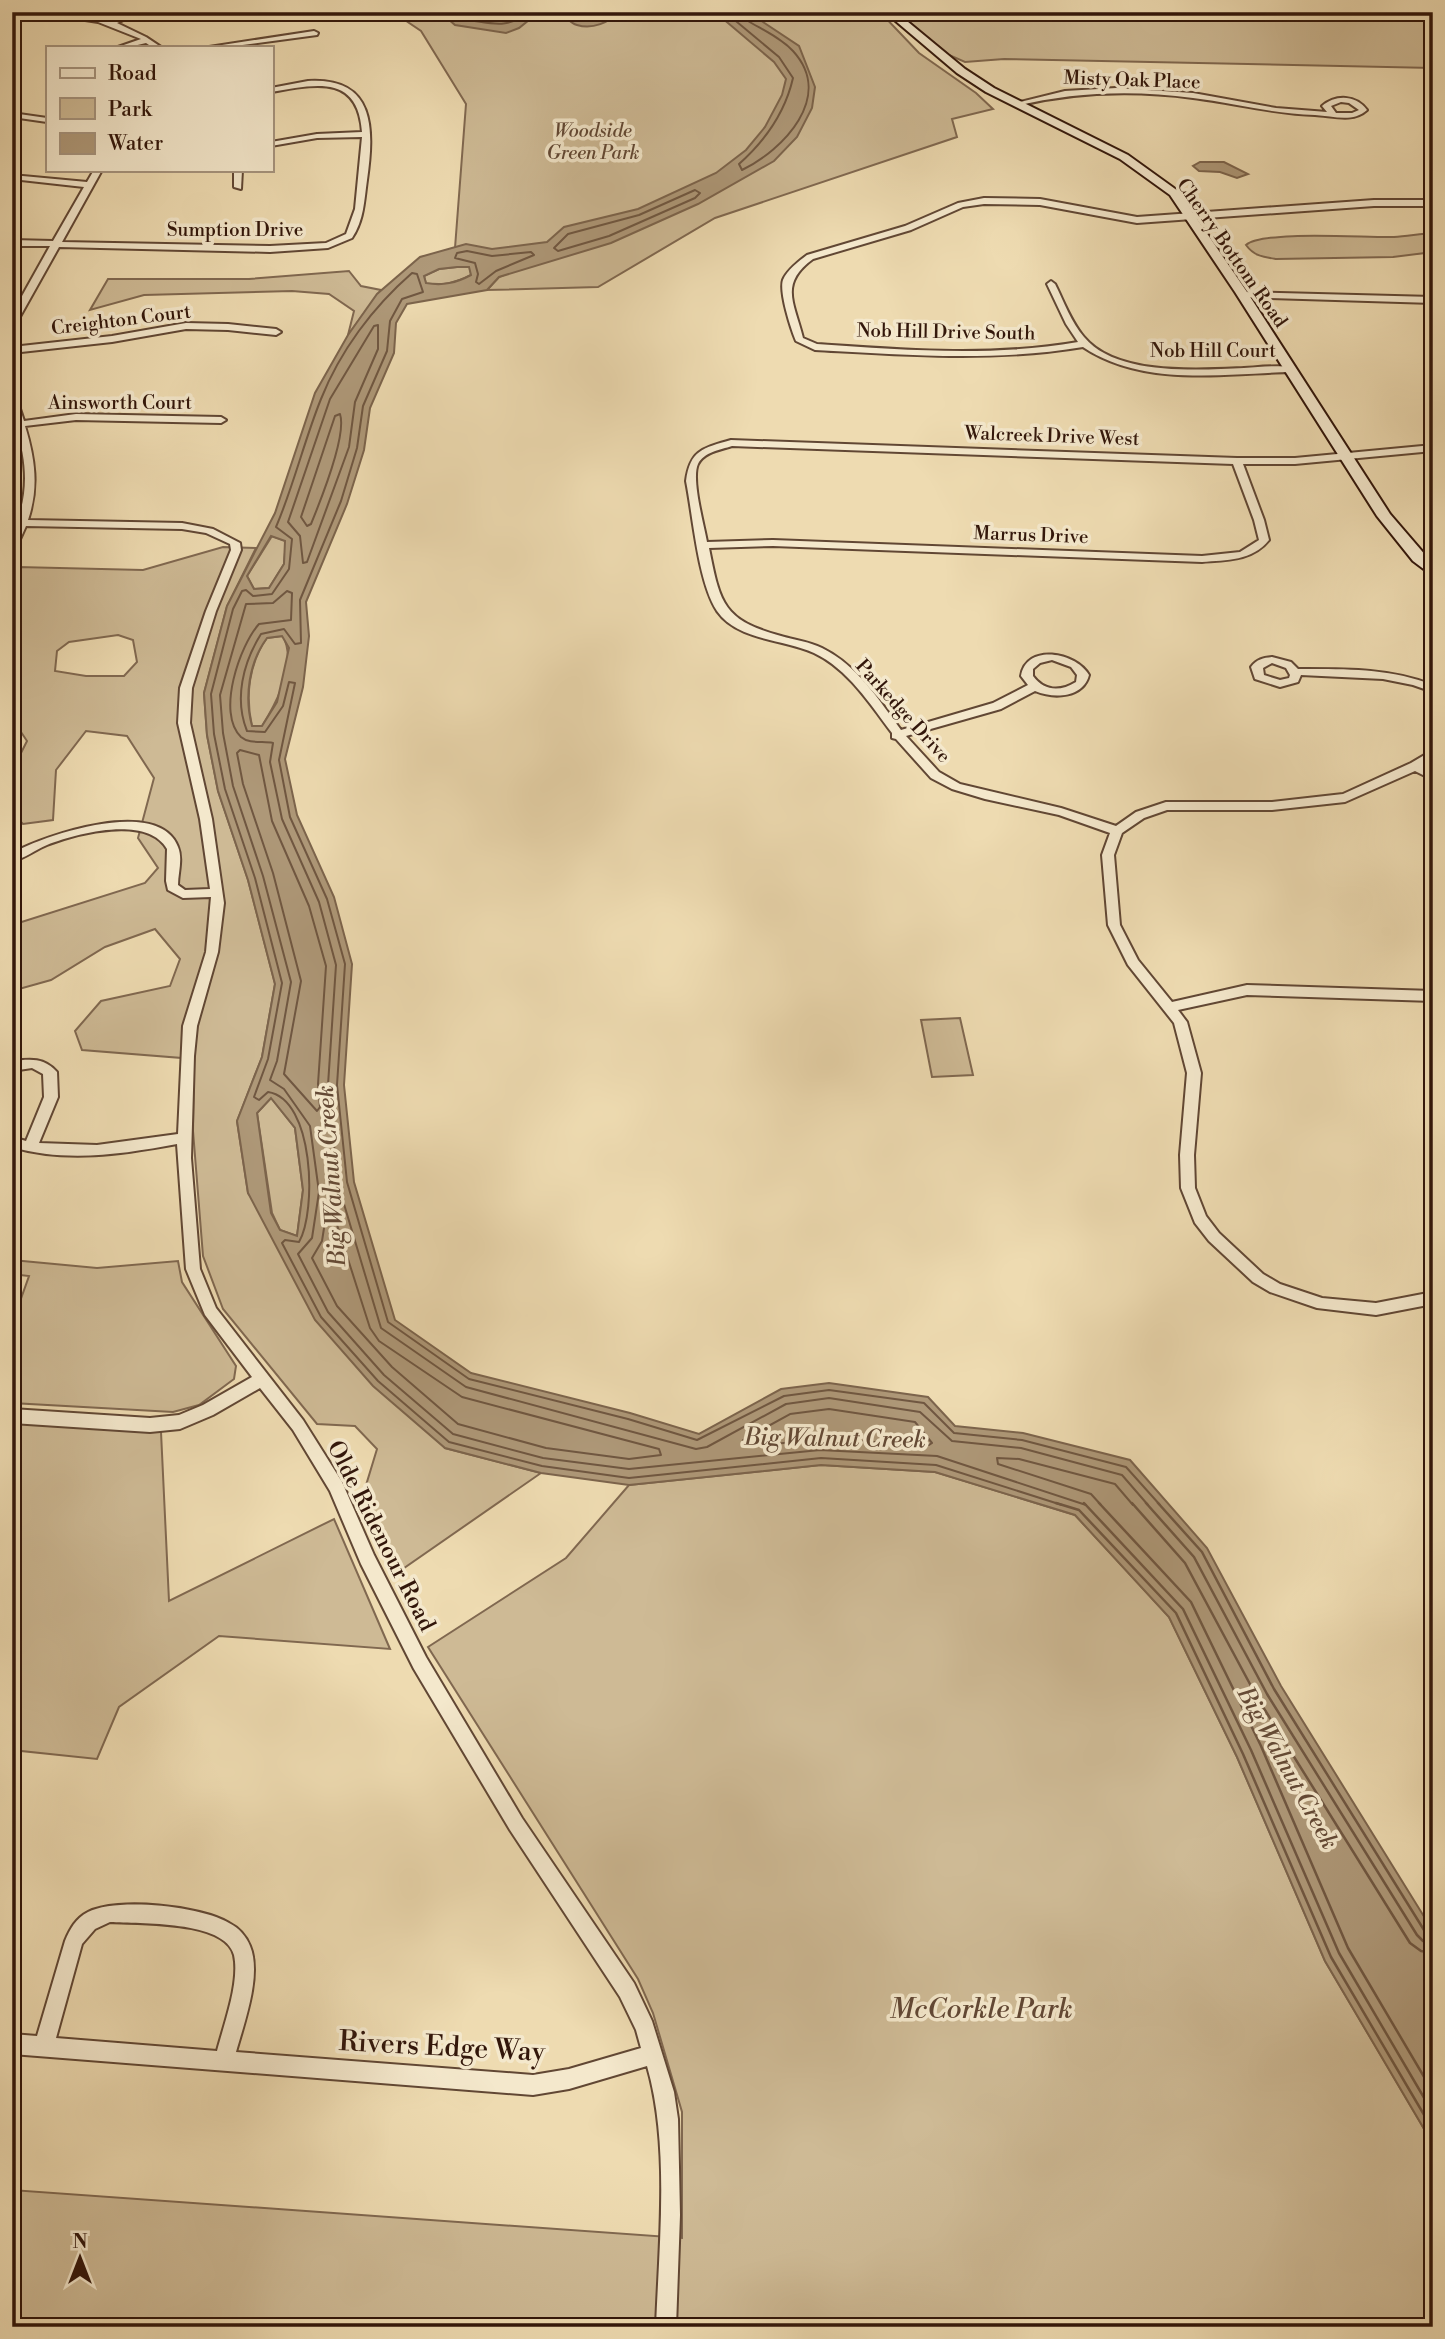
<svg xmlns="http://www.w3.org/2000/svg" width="1445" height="2339" viewBox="0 0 1445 2339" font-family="'Libre Bodoni',serif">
	<rect width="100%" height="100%" fill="#eedbb1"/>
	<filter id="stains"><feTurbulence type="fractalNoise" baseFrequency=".00286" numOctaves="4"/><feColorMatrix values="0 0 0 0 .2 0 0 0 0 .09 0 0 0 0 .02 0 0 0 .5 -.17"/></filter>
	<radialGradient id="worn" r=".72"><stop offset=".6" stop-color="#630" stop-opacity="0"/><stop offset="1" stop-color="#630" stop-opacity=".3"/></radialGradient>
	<g fill="#ceba95" stroke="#806850" stroke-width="2" fill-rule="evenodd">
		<path d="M393,12H880L919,53L976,93L993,109L952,119L957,137L715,218L598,287L487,290L499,277L512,272L454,261L466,104L421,31Z"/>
		<path d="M896,12H1433V68L1004,59L965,62L949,55Z"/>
		<path d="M1433,233V252L1393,257L1276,259C1263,257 1254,256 1246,245C1263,230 1366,238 1394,237C1407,236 1420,234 1433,233Z"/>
		<path d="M457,267H470L471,275C456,283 443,285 426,284L424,276L439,269Z"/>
		<path d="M349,271L361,286L381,290L348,335L354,311L329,294L292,291L144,295L90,310L108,279H249Z"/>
		<path d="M272,536L286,541L284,564L269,588L254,589L247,576Z"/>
		<path d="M223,547L256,548L227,606L204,693L207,735L218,791L248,880L275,984L262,1057L237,1121L248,1193L445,1448L541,1473L394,1575L360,1505L377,1449L355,1426L317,1424L223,1309L203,1256L193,1131L194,1059L82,1050L75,1031L101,1001L170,986L180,959L155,929L105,947L51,980L12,991V925L145,883L158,868L138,838L154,778L127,736L86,731L56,770L53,820L23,824L12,813V771L27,741L17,726L12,724V574L18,567L143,570ZM118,635L133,640L137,662L124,676H86L55,671L57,651L69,642Z"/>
		<path d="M283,636C297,663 277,702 262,726H252C245,696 249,663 267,638Z"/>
		<path d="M960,1018L973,1075L932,1077L921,1020Z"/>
		<path d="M271,1098L295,1128L303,1190L297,1236L280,1230L272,1213L257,1113Z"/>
		<path d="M12,1260L97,1268L178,1261L182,1282L236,1366L234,1379L199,1405L173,1412L12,1403V1324L29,1276L12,1274Z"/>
		<path d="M12,1422L161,1432L169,1601L334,1519L390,1649L219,1636L119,1707L97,1759L12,1750Z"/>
		<path d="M821,1465L935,1472L1075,1515L1169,1617L1237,1757L1325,1961L1433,2144V2327H12V2190L682,2238V2112L653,2013L638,1979L428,1647L566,1558L629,1485Z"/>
	</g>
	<g fill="#ae9878" stroke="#7c644c" stroke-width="2" fill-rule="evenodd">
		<path d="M451,12H539L519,28L506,33L455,25L448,19Z"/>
		<path d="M558,12H619C609,22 593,30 577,25C570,23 564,15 558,12Z"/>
		<path d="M715,12H748L799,46L815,87L812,108L797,137L774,161L698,204L611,243L499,277L487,290L407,304L396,323L394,353L370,408L364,450L347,504L306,602L309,636L303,687L285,759L297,815L334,897L352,964L344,1085L354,1182L395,1320L471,1373L630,1413L699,1434L781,1389L829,1383L928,1397L955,1426L1023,1433L1130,1460L1207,1548L1281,1686L1433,1931V2144L1325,1961L1237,1757L1169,1617L1075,1515L935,1472L821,1465L629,1485L541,1473L445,1448L373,1386L315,1320L248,1193L237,1121L262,1057L275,984L248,880L218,791L207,735L204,693L227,606L275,513L315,393L348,335L377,294L420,257L466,244L492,249L547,242L564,227L638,209L716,173L746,150L765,127L782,95L786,79L774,62ZM457,267H469L471,275C456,283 443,286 426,283L424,276L439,269ZM271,536L285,541L284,564L269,588L254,589L247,576ZM282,636L289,648L277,702L262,726H252C244,697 249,662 267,638ZM271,1098L295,1128L303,1190L297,1236L280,1230L271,1213L257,1113Z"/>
		<path d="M1200,162H1224L1248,174L1237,178L1220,172L1199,171L1193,166Z"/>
	</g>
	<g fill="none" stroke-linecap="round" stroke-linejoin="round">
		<g stroke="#705741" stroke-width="2">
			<path d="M456,12L459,19C487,21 505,32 528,12"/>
			<path d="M725,12L779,57L793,78C785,113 766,140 739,164L742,170C783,150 835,97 793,51C781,38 763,30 748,21L746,12"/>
			<path d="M695,190L700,193L695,198L609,236L558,251L554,248L568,234L639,215Z"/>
			<path d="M467,251L492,256L531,252L534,255L496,271L479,284L476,282L478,274L475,263L455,258L457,253Z"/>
			<path d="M378,325V349L355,402L349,447L307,562L303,563L300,536L288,522L330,399L374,326Z"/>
			<path d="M340,414C347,435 320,502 311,524L307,526L301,517L335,416Z"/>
			<path d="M240,750L259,755L272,821L309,906L326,966L318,1084L320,1107L317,1111L284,1074L301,981L273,873L243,784L237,753Z"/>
			<path d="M331,1206L370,1328L379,1341L462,1397L659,1449L661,1455L629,1459L546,1448L458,1424L392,1367L337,1306L312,1258L322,1241L327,1209Z"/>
			<path d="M829,1409L915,1422L932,1443L929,1445L822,1439L745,1447L742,1445L743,1440L790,1414Z"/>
			<path d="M1062,1505L936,1465L821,1458L629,1478L542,1466L449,1442L378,1381L321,1317L282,1243L285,1240L299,1242C317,1211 314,1099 268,1092L259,1100L254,1097L268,1059L282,983L255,878L225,789L214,734L211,694L233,609L242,591L246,590L253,596L272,594L289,569L292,539L276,527C294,485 304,441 321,399C340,351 373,307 412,273L417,274L423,292L402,299L390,321L387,351L363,406L357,448L341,501L300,600L301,643L295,644L284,629L261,634C243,663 234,699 247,731L265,732L283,706L289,682L295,683L279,760L290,817L327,899L345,964L337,1085L347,1182L388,1322L469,1379L628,1419L697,1440L784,1396L829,1390L924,1403L954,1433L1022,1440L1126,1467L1160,1505"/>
			<path d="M1086,1505L937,1456L820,1450L629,1469L543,1458L453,1434L384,1375L328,1312L298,1254L312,1238L319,1192L310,1126L284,1089L270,1080L277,1061L291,982L263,876L233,786L223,733L220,695L246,604L273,603L287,591L292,593L291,620L259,624C240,645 216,713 241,737C249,744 263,741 273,743L270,762L282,819L319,902L336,965L328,1085L338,1184L381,1328L466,1387L696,1449L707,1447L786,1404L829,1398L920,1412L952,1441L1021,1448L1122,1475L1148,1505"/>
			<path d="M1101,1505L1091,1494L998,1464L997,1458L1019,1459L1115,1484L1133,1505"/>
		</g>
		<g stroke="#705741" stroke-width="2.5">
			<path d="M1056,1503L1079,1510L1176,1613L1243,1754L1331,1957L1433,2130"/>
			<path d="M1084,1503L1183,1609L1251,1750L1339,1953L1433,2113"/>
			<path d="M1099,1503L1191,1602L1261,1746L1348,1948L1433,2092"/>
			<path d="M1132,1503L1185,1563L1258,1699L1410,1943L1421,1951L1433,1953"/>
			<path d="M1146,1503L1194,1557L1267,1694L1417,1935L1423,1941L1433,1942"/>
			<path d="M1158,1503L1202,1552L1274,1689L1424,1930L1433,1934"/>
		</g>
		<g stroke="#614734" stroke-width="4">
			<g id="minor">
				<path d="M34,12H69L109,21L130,12H140L117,23L146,37L161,47H152L146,43L129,47H118L141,39L98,22Z"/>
				<path d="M314,31L318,33L317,35L227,47H209Z"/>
				<path d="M308,81C376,77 374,130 367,180C364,201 364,220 352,238L328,248L270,252L59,247L17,322L12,325V314L50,246H12V240L53,241L84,187L12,179V175L87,182L94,170H102L62,242L270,246L326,243L346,234L355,209L362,137L317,138L271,146V142L317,134L362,132C358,73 314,85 271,92V88Z"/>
				<path d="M1116,88L1193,93L1276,108L1327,112L1322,106C1336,94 1356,95 1367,110C1353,123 1333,116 1315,115C1273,114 1234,103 1193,98C1133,90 1074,92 1016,106L1012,104L1065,91ZM1341,102L1349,103L1359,110L1352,113H1336L1331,106Z"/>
				<path d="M12,113L47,118V122L12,117Z"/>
				<path d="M234,170H242L241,189L234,187Z"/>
				<path d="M984,198L1040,199L1137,217L1374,200H1433V206H1374L1137,223L1040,205L984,204L963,207L911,230L813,259C779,284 794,302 803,338L817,344C904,350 992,357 1078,342L1066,324L1047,284L1051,281L1055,284C1064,302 1071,322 1084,337C1116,376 1198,370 1244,368C1260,367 1278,365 1293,367L1295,369L1290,372C1222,374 1143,387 1083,347C994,362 905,355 815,350L796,341C791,329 779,292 783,280C787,270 799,261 807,255L905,226L958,203Z"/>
				<path d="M1243,292L1433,297V303L1240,297V293Z"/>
				<path d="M186,323L228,324L276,329L281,332L276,335L228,330L186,329L112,342L12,353V347L112,336Z"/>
				<path d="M12,397L17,400L24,421L76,414L221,417L226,420L221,423L76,420L25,426C35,459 39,487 28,520L182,523L213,529L240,543L241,550L216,611L192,688L190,723L212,819L224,903L218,952L197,1026L194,1056L191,1158L200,1269L216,1308L303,1420L342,1482L374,1555L426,1657L522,1818L634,1983L652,2021L674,2092L678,2119L680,2215L676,2327H656C659,2244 670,2145 647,2066L569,2089L533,2095L12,2054V2034L37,2036L65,1941C70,1929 76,1918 88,1912C116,1897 202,1906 229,1923C239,1928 246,1936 250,1946C262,1975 244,2023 236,2052L533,2075L569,2069L641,2048L636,2030L620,1997L510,1830L414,1669L361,1564L330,1491L293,1430L260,1388L213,1415L180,1429L150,1432L12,1423V1409L150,1418L179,1415L203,1405L252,1377L205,1315L186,1269L177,1144C123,1154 67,1163 12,1147V1137L26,1141L44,1097L43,1074L32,1068L12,1071V1061C30,1059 44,1057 57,1072L58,1097L39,1143L97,1145L178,1134L183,1026L206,952L211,897L183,898L168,890L166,881L167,849C147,815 78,833 47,845C35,850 25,858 12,862V853C45,835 159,796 178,847C183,859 178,873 178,885L185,890L210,889L200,819L178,723L180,688L206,611L231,550L230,544L206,533L182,529L26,526L17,546L12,549V534L16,525H12V519H18C29,487 26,459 16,427L12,428V422H14ZM110,1922C139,1924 225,1920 234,1955C240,1982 224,2024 217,2051L56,2038L82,1944L95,1929Z"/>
				<path d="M731,440L1237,458H1295L1433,445V451L1295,464H1243L1264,520L1269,540C1252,561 1227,560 1202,562L773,546L709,548C720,604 723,620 781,636C795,640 810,642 822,648C857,665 879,700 901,730L993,703L1028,685L1021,676C1026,643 1076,652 1089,675C1083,698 1054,699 1035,691L1001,709L906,736L939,772L960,784L1061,808L1116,826L1136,812L1166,802H1272L1343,794L1411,763L1433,750V760L1423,766L1433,771V780L1415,771L1345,802L1272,810H1167L1144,818L1122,833L1114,855L1120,925L1138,960L1172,1002L1247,985L1433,991V1001L1247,995L1178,1010L1187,1022L1201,1073L1194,1155L1195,1188L1206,1216L1219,1233L1263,1274L1280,1284L1322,1298L1376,1303L1433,1292V1304L1376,1315L1317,1308L1270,1292L1253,1282L1209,1241L1195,1223L1181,1188L1180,1155L1187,1073L1174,1023L1128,965L1108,925L1102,855L1110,833L1059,815L985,799L952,789L931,778L896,739L892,738V733C870,704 848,669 814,653C784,639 738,641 717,611C698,582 693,516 686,481C690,450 703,448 731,440ZM732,446L1233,464L1254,520L1259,540L1240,552L1202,556L773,540L707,542C704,525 691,479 698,464C704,452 720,450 732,446ZM1052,660L1071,667L1077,675L1076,682C1060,692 1044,691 1033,676V669L1040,663Z"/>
				<path d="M1272,657L1291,662L1298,669C1344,669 1390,668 1433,685V692L1413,685L1383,679L1301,675L1298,682L1280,687L1255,679L1251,667C1257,659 1263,658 1272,657ZM1272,663L1286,668L1290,675L1289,678L1280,680L1264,675L1263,668Z"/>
			</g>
		</g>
		<g stroke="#32160a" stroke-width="4">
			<path id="secondary" d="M885,12H896L965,69L994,88L1128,155L1178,191L1247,292L1390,514L1433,564V576L1413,561L1377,516L1235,292L1170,195L1120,159L986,92L957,73Z"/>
		</g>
		<use href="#minor" fill="#f4e8cc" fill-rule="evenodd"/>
		<use href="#secondary" fill="#f4e8cc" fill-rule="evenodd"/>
	</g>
	<g text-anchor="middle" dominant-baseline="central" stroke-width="7" stroke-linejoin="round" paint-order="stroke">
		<g font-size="19" fill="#32160a" stroke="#f4e8cc">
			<text transform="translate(1132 80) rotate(2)">Misty Oak Place</text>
			<text x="235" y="230">Sumption Drive</text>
			<text transform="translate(1232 253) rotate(55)">Cherry Bottom Road</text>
			<text transform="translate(121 320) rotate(-7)">Creighton Court</text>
			<text transform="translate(946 332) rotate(1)">Nob Hill Drive South</text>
			<text x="1213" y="351">Nob Hill Court</text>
			<text x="120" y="403">Ainsworth Court</text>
			<text transform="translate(1052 436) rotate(2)">Walcreek Drive West</text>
			<text transform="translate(1031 535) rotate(2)">Marrus Drive</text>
			<text transform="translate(903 711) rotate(48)">Parkedge Drive</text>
		</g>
		<g font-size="19" font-style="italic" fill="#614734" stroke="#f4e8cc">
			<text x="593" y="131">Woodside<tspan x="593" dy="22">Green Park</tspan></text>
		</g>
		<g font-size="23" fill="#32160a" stroke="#f4e8cc">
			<text transform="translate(381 1536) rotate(63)">Olde Ridenour Road</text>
		</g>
		<g font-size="24" font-style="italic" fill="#644a36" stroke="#f4e8cc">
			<text transform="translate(332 1176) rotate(-94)">Big Walnut Creek</text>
			<text transform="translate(835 1439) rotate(1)">Big Walnut Creek</text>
			<text transform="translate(1287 1768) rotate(61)">Big Walnut Creek</text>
		</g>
		<g font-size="28" font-style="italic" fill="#614734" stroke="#f4e8cc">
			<text x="981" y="2009">McCorkle Park</text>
		</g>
		<g font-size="28" fill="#32160a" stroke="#f4e8cc">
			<text transform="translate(442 2047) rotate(3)">Rivers Edge Way</text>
		</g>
	</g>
	<rect width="1445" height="2339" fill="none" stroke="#eedbb1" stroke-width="42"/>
	<rect x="14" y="14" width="1417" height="2311" fill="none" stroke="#32160a" stroke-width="3.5"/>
	<rect x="21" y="21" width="1403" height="2297" fill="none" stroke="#32160a" stroke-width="2"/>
	<rect x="46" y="46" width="228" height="126" fill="#f4e8cc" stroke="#a6947e" stroke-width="2"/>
	<rect x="60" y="68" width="35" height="10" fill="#f4e8cc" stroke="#a6947e" stroke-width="2"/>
	<text x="108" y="80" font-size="21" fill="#32160a">Road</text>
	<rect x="60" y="98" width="35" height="21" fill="#ceba95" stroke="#a6947e" stroke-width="2"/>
	<text x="108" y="116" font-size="21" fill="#32160a">Park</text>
	<rect x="60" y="133" width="35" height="21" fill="#ae9878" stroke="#a6947e" stroke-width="2"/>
	<text x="108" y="150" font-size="21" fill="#32160a">Water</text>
	<g transform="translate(80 2258)" stroke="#f4e8cc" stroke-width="5" paint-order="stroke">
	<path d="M0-5L12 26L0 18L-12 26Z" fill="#32160a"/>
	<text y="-10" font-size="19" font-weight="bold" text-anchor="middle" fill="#32160a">N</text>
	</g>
	<rect width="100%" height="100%" filter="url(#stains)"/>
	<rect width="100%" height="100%" fill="url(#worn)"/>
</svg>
